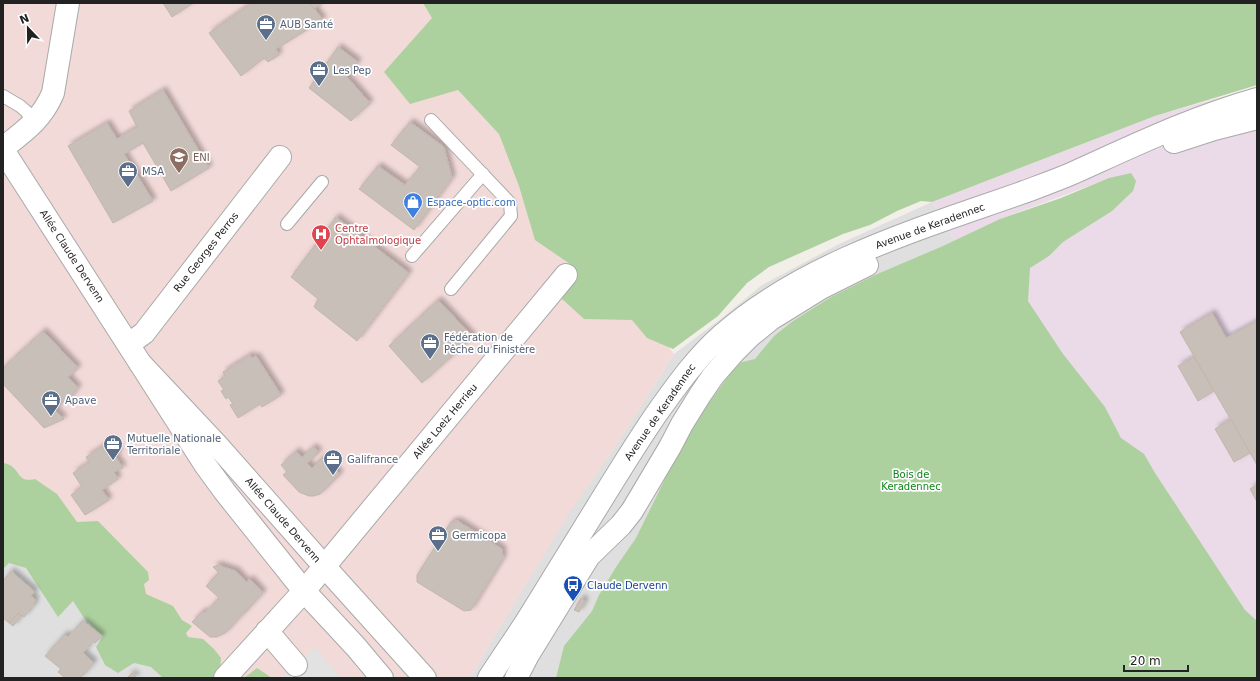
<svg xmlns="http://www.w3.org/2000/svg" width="1260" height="681" viewBox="0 0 1260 681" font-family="'DejaVu Sans',sans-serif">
	<defs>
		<filter id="shadow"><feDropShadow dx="3.5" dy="-3.5" stdDeviation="2" flood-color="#0004"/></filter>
	</defs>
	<rect width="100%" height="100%" fill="#f2efe9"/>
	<g fill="#e0dfdf">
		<path d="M932,202L958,245L568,678H471L483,655L569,512L614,448L674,354L722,318L762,285L839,244Z"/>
		<path d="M3,497L211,678H3Z"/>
	</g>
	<path fill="#f2dad9" d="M3,3H439L519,163L674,354L614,448L569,513L483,655L471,678H211L3,497Z"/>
	<path fill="#ebdbe8" d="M1257,87V668L968,261L1131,173L1097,183L1000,219L958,245L932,202L1155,116Z"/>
	<g fill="#add19e">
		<path d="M423,3H1257V85L1155,116L932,202L921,201L897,211L870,225L843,234L769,267L747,283L718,316L673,349L647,338L632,320L584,319L561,298L570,264L535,240L519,186L499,134L458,90L410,104L384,72L432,18Z"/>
		<path d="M1131,173L1136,181L1133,191L1112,211L1063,242L1049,256L1030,268L1028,301L1063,354L1105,407L1121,438L1144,454L1155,473L1245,610L1257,621V678H556L564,646L592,611L599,595L616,567L636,538L666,477L700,415L738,363L755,359L774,336L793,321L831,297L875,275L943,246L1000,219L1061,198L1109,178Z"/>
		<path d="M3,463C21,465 15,484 35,479L57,494L77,522L98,521L148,572L149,580L144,584L146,594L173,606L182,620L192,626L186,633L188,637L203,639L214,649L221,658L220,670L214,678H163L151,667L134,663L118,673L105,665L96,647L103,636L84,618L73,601L58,617L26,568L9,563L3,569Z"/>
		<path d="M257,668L272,678H244Z"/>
	</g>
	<path fill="#e2e2e2" d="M315,648L341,678H280Z"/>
	<g fill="#c7bfb8" stroke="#c4b6ab" filter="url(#shadow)">
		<path d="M163,3H193L172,17Z"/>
		<path d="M252,3H310L323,20L276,49L279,55L268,62L264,58L241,76L209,33Z"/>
		<path d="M310,3H322L314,9Z"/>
		<path d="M338,47L358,62L347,77L370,103L351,121L309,88Z"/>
		<path d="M163,90L209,168L171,191L143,143L124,154L153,201L113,223L68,146L107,123L117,139L137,127L129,111Z"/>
		<path d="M410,122L444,147L452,178L414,230L359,189L378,166L405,185L420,167L391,145Z"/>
		<path d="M336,217L409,273L357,341L314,307L318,299L291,277Z"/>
		<path d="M438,300L473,337L422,383L389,346Z"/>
		<path d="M1212,313L1226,338L1257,321V465L1180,332Z"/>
		<path d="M43,331L78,368L68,377L78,388L65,405L63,402L55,410L64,419L44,428L3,384V368Z"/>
		<path d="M250,355L252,358L256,356L281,395L262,407L260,404L238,418L230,405L233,404L228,397L226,399L221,391L224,390L218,381L225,376L223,372Z"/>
		<path d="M1194,357L1214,391L1198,401L1178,366Z"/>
		<path d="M1231,419L1250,453L1234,462L1215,429Z"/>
		<path d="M111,441L119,453L115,456L123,468L114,472L118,479L102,490L109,500L85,515L71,495L82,487L73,473L89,462L86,457Z"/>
		<path d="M313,447L319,452L307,463L312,468L323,457L340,474L320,494L314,496H309L299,492L283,475L287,472L281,465L296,451L302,457Z"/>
		<path d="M1257,485V502L1250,489Z"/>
		<path d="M458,521L502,549L503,558L471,610L464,611L417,582V575L451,522Z"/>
		<path d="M218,565L236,571L246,582L250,579L263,593L225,633L217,637H210L192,622L203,611L205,613L219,598L206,586L219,573L213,567Z"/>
		<path d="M11,571L35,592L31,596L35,599L34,605L24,617L18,613L9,623L3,618V581Z"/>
		<path d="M581,598L585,601L579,612L574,610Z"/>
		<path d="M18,613L22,616L13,626L9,623Z"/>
		<path d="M83,621L102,636L95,643L93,641L83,653L94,663L80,678H65L58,672L61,669L45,656L65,634L68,637Z"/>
		<path d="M132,673L137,678H127Z"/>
	</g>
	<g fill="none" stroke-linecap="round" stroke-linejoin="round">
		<g stroke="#a9a9a9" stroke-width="14">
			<g id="service">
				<path d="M3,96L20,106L27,112L33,124"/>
				<path d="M431,120L510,203L511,216L451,289"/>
				<path d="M287,224L322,182"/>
				<path d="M412,256L483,174"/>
			</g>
		</g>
		<g stroke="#a9a9a9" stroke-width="24">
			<g id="minor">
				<path d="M1174,142L1214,129L1257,118"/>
				<path d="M3,148C25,131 42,119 53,93L68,3"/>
				<path d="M3,150L140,363L217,445L324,566"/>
				<path d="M1024,192C1040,186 1057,180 1073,173C1133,146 1193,117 1257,99"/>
				<path d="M129,344L144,333L280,157"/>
				<path d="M267,631L296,665"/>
				<path d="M225,678L304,591L566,275"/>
			</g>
		</g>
		<g stroke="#a9a9a9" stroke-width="24">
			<g id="tertiary">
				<path d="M140,363L206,466L225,492L304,591L356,647L382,678"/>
				<path d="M324,566L425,678"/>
				<path d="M489,678C503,656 519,634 533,611C553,578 574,545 594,512C615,478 635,445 657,413C677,385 696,358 722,335C805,262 922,228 1024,192"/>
				<path d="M516,678L528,655L589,556L621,525L632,511L670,447L682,424L700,395L713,376L733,353L750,336L771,319L821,288L867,265"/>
			</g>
		</g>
		<use href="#service" stroke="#fff" stroke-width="12"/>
		<use href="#minor" stroke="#fff" stroke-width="22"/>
		<use href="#tertiary" stroke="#fff" stroke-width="22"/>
	</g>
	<defs>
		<g id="office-pin" transform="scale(1)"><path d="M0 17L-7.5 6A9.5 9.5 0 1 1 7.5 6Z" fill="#5c6f8a" stroke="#fff"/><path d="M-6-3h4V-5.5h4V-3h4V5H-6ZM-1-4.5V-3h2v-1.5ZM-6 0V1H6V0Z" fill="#fff"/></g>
		<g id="school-pin" transform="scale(1)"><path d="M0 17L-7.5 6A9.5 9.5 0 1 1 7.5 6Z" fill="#8d6e63" stroke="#fff"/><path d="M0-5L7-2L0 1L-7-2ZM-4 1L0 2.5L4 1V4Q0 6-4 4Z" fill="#fff"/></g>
		<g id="shop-pin" transform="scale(1)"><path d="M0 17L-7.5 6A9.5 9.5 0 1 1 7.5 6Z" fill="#3f7fe0" stroke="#fff"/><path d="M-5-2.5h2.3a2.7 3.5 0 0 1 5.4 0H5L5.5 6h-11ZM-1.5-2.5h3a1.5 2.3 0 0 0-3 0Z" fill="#fff"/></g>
		<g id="hospital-pin" transform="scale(1)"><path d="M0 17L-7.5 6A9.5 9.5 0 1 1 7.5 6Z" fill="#e0444e" stroke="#fff"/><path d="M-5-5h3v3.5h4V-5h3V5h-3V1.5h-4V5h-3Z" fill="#fff"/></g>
		<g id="bus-pin" transform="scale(1)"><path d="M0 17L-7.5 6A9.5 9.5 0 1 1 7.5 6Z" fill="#1a4fb4" stroke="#fff"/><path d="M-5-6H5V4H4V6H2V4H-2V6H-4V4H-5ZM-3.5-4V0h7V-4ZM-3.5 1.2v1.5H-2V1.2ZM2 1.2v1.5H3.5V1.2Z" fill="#fff"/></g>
	</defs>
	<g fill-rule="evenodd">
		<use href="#office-pin" x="266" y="24"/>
		<use href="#office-pin" x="319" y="70"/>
		<use href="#school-pin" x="179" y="157"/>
		<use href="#office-pin" x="128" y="171"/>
		<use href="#shop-pin" x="413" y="202"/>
		<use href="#hospital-pin" x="321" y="234"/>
		<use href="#office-pin" x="430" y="343"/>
		<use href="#office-pin" x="51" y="400"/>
		<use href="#office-pin" x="113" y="444"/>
		<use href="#office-pin" x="333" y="459"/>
		<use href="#office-pin" x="438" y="535"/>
		<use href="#bus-pin" x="573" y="585"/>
	</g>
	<g text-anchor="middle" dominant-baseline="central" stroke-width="3.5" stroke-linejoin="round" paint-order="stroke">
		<g font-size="10" fill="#4e5e75" stroke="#fff" text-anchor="start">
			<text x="280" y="24">AUB Santé</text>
			<text x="333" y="70">Les Pep</text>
			<text x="142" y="171">MSA</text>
			<text x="444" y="337">Fédération de<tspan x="444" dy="12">Pêche du Finistère</tspan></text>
			<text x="65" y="400">Apave</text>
			<text x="127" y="438">Mutuelle Nationale<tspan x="127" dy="12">Territoriale</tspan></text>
			<text x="347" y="459">Galifrance</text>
			<text x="452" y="535">Germicopa</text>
		</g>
		<g font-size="10" fill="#785e54" stroke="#fff" text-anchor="start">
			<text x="193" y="157">ENI</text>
		</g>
		<g font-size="10" fill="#366cbe" stroke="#fff" text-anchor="start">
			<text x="427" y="202">Espace-optic.com</text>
		</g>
		<g font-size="10" fill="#222" stroke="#fff">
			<text transform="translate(930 226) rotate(-20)">Avenue de Keradennec</text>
			<text transform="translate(206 252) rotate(-52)">Rue Georges Perros</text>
			<text transform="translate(72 256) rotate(57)">Allée Claude Dervenn</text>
			<text transform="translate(660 412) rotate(-55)">Avenue de Keradennec</text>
			<text transform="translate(445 421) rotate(-50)">Allée Loeiz Herrieu</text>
			<text transform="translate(283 520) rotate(49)">Allée Claude Dervenn</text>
		</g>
		<g font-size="10" fill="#be3a42" stroke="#fff" text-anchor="start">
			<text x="335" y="228">Centre<tspan x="335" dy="12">Ophtalmologique</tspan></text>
		</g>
		<g font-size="10" fill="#0c8416" stroke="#fff">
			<text x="911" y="474">Bois de<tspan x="911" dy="12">Keradennec</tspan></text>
		</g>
		<g font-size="10" fill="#164399" stroke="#fff" text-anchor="start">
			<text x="587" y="585">Claude Dervenn</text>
		</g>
	</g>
	<rect width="1260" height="681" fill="none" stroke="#222222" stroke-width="8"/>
	<g transform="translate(28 28) rotate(338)" stroke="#ffffff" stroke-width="3" paint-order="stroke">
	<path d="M0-3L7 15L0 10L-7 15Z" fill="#222222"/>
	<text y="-6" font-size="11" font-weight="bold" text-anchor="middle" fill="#222222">N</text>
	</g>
	<path d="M1124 665v6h64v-6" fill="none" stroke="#222222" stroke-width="2"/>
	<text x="1130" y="665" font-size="12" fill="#222222" stroke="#ffffff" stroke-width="3" paint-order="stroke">20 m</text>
</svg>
